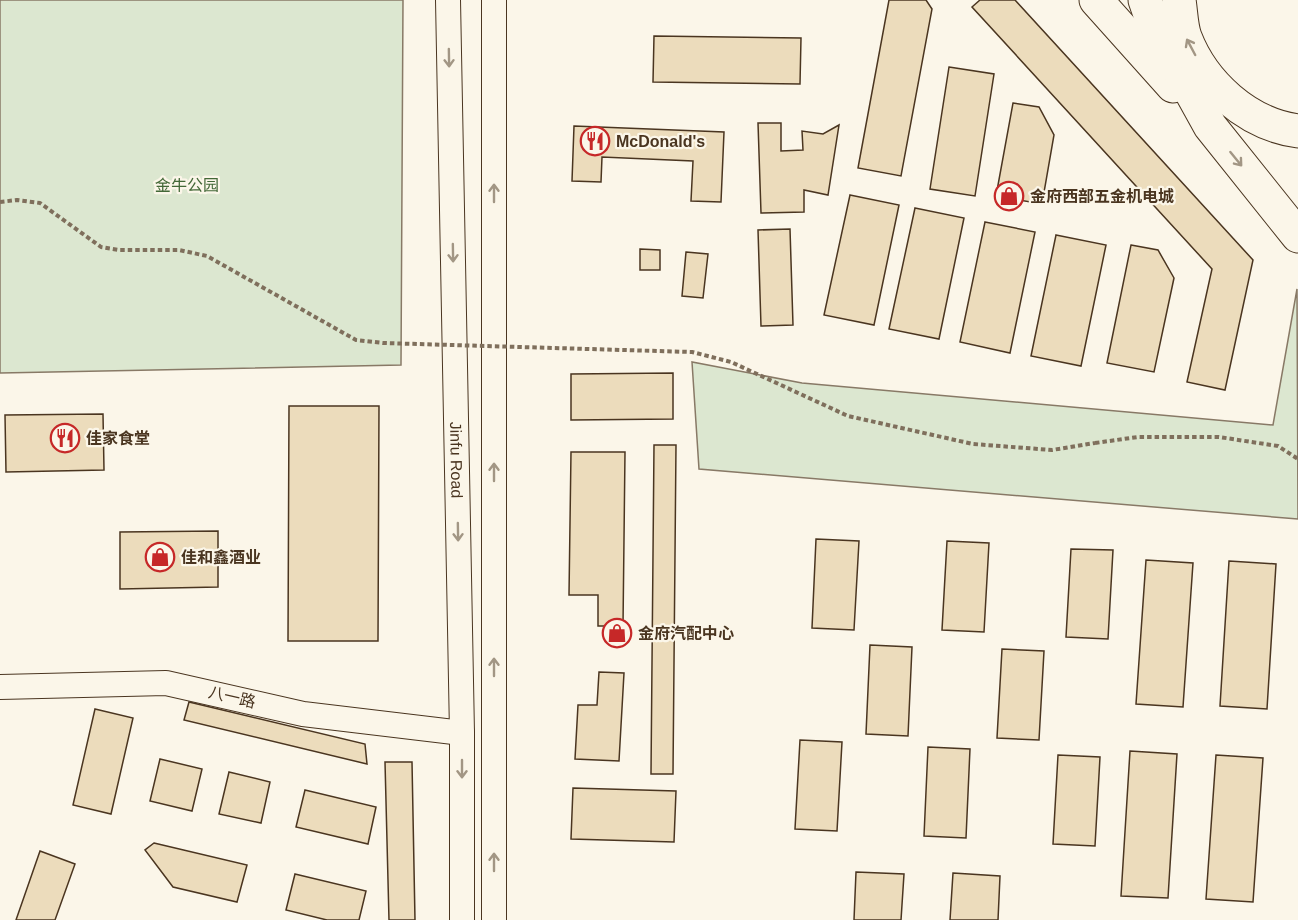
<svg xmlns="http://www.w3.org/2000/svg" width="1298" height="920" viewBox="0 0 1298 920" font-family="Arial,'Noto Sans SC',sans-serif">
	<rect width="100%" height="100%" fill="#fbf6e9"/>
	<g fill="#dce7d0" stroke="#887966" stroke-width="1.5">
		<path d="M0,0H403L401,365L0,373Z"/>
		<path d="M1297,289L1298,519L699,469L692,362L802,383L1273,425Z"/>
	</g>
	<g fill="#ecdcbc" stroke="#4a3520" stroke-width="1.5">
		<path d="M889,0H926L932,9L901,176L858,168Z"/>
		<path d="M980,0H1015L1253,260L1225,390L1187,382L1212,269L972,7Z"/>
		<path d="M654,36L801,38L800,84L653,82Z"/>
		<path d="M949,67L994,74L975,196L930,189Z"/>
		<path d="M1013,103L1039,107L1054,135L1042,204L996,196Z"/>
		<path d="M758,123H781V151L803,150L802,131L823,134L839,125L828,195L804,190V212L761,213Z"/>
		<path d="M574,126L724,132L721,202L691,201L693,161L602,157L601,182L572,181Z"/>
		<path d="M850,195L899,205L874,325L824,315Z"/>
		<path d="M915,208L964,218L939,339L889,329Z"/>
		<path d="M985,222L1035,232L1010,353L960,342Z"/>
		<path d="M790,229L793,325L761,326L758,230Z"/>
		<path d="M1056,235L1106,245L1081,366L1031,356Z"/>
		<path d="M1131,245L1158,250L1174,278L1154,372L1107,363Z"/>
		<path d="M640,249L660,250V270H640Z"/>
		<path d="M686,252L708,254L703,298L682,296Z"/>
		<path d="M673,373V419L571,420V374Z"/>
		<path d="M289,406H379L378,641H288Z"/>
		<path d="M103,414L104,470L6,472L5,415Z"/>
		<path d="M654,445H676L673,774H651Z"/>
		<path d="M571,452H625L623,626H598V595H569Z"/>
		<path d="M218,531V587L120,589V532Z"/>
		<path d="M816,539L859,541L854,630L812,628Z"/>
		<path d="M947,541L989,543L984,632L942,630Z"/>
		<path d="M1071,549L1113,550L1108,639L1066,637Z"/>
		<path d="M1146,560L1193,563L1183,707L1136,704Z"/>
		<path d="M1229,561L1276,564L1267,709L1220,706Z"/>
		<path d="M870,645L912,647L908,736L866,734Z"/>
		<path d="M1002,649L1044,651L1039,740L997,738Z"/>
		<path d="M599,672L624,673L619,761L575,759L578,705H597Z"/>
		<path d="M189,702L365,744L367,764L184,720Z"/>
		<path d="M95,709L133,718L111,814L73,805Z"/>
		<path d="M800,740L842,742L837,831L795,829Z"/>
		<path d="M928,747L970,749L966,838L924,836Z"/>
		<path d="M1130,751L1177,754L1168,898L1121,896Z"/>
		<path d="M1058,755L1100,757L1095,846L1053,844Z"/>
		<path d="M1216,755L1263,758L1253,902L1206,899Z"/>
		<path d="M160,759L202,769L192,811L150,801Z"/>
		<path d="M385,762H412L415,920H389Z"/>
		<path d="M229,772L270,782L261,823L219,814Z"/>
		<path d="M573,788L676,791L674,842L571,839Z"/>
		<path d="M305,790L376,807L368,844L296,827Z"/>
		<path d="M154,843L247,865L237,902L173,887L145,850Z"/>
		<path d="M40,851L75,864L55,920H16Z"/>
		<path d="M856,872L904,874L901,920H854Z"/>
		<path d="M953,873L1000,876L998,920H950Z"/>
		<path d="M295,874L366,891L359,920H327L286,910Z"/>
	</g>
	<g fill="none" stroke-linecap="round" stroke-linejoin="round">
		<g stroke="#4a3520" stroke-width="26">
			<g id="minor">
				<path id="s1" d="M448,0L462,733V920"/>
				<path d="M494,0V920"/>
				<path d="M0,687L166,683L303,714L462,733"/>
			</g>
		</g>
		<g stroke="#4a3520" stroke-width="35">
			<g id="highway">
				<path d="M1096,0L1173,86"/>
				<path d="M1145,0L1153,23L1210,126L1298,236"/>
				<path d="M1179,0C1181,12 1181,26 1185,37C1203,84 1247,124 1298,131"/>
			</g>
		</g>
		<path stroke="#7f6f5c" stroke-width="4" stroke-dasharray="4.5 3" stroke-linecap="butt" d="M1095,443L1138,437H1219L1278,446L1298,459"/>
		<use href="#minor" stroke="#fbf6e9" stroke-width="24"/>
		<use href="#highway" stroke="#fbf6e9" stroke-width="33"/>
		<path stroke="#7f6f5c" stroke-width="4" stroke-dasharray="4.5 3" stroke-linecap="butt" d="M0,202L17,200L40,203L101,247L119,250H179L207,256L356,340L383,343L692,352L731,362L848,416L973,444L1052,450L1095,443"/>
	</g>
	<defs><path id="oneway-shaft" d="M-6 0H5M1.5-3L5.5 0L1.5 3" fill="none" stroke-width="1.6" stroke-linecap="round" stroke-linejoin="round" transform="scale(1.5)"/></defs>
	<g stroke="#a29684">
		<use href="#oneway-shaft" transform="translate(1191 47) rotate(-118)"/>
		<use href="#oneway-shaft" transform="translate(449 58) rotate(89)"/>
		<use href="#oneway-shaft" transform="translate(1236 159) rotate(51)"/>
		<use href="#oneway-shaft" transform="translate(494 193) rotate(-90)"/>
		<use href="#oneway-shaft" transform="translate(453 253) rotate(89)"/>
		<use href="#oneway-shaft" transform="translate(494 472) rotate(-90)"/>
		<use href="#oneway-shaft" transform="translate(458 532) rotate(89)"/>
		<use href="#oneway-shaft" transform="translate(494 667) rotate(-90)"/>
		<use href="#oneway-shaft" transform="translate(462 769) rotate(90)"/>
		<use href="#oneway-shaft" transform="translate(494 862) rotate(-90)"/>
	</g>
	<defs>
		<g id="restaurant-ring" transform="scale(1.5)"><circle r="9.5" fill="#fbf6e9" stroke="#c62828" stroke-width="1.5"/><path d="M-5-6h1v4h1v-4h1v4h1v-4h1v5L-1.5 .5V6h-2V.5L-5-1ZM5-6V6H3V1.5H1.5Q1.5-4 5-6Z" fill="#c62828"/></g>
		<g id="shop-ring" transform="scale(1.5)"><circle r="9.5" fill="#fbf6e9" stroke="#c62828" stroke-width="1.5"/><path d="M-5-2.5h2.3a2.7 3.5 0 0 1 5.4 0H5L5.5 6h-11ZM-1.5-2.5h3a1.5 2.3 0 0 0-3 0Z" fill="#c62828"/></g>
	</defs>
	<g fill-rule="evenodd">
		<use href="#restaurant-ring" x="595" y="141"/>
		<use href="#shop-ring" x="1009" y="196"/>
		<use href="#restaurant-ring" x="65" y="438"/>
		<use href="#shop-ring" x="160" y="557"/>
		<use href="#shop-ring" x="617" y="633"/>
	</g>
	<g text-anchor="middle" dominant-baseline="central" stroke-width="4.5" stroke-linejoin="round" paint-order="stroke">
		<g font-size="16" font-weight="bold" fill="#4a3520" stroke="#fbf6e9" text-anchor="start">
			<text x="616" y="141">McDonald's</text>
			<text x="1030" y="196">金府西部五金机电城</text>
			<text x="86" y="438">佳家食堂</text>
			<text x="181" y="557">佳和鑫酒业</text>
			<text x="638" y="633">金府汽配中心</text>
		</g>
		<g font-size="16" fill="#436837" stroke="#fbf6e9">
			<text x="187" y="185">金牛公园</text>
		</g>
		<g font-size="16" fill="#4a3520" stroke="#fbf6e9">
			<text stroke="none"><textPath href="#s1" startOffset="460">Jinfu Road</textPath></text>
			<text transform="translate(232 697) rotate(13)">八一路</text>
		</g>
	</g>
</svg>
